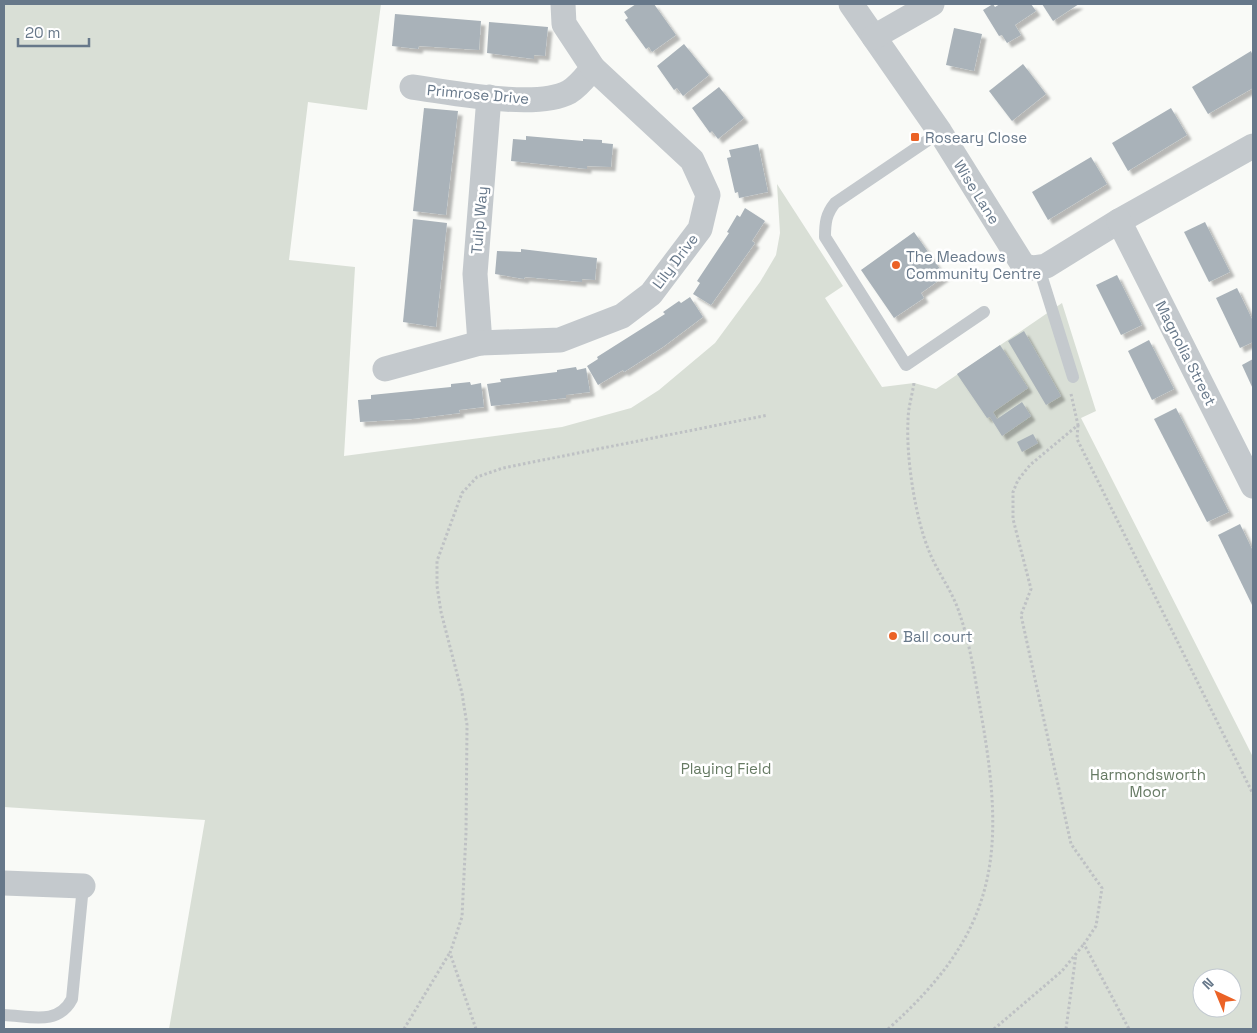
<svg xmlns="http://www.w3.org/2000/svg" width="1257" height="1033" viewBox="0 0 1257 1033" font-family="'Space Grotesk',sans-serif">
	<defs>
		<filter id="shadow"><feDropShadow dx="4.5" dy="4.5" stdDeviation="1" flood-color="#0004"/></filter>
	</defs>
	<rect width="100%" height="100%" fill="#f9faf7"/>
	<path fill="#d9dfd6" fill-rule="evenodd" d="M4,4H381L367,110L308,102L289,260L355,267L344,456L562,427L631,408L659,390L715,343L760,282L776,255L780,233L777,184L843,286L825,298L882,387L914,383L936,389L1062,303L1096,411L1081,418L1253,757V1029H169L205,820L4,807ZM1202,978H1232V1008H1202Z"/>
	<g fill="#a9b2b9" filter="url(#shadow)">
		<path d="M636,4H654L676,35L652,52L649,47L646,49L625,20L628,18L624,12Z"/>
		<path d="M993,4L995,7L1000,4H1031L1036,11L1015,25L1021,35L1007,43L1002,35L999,36L983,10Z"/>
		<path d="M1042,4H1079L1053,21Z"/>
		<path d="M395,14L481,21L479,50L419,46L418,49L392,46Z"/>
		<path d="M489,22L548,27L545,56L534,55V59L487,53Z"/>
		<path d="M954,28L982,34L974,71L946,65Z"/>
		<path d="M684,44L709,75L683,96L677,88L674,90L657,66Z"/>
		<path d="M1251,51L1253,56V88L1208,114L1192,87Z"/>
		<path d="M1023,64L1046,94L1012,121L989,91Z"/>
		<path d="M719,87L744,118L718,139L712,131L710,133L692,108Z"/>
		<path d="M424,108L458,111L446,215L413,211Z"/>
		<path d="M1171,108L1187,135L1128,171L1112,143Z"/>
		<path d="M526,136L583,141V139L602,140V143L613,144L611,167L587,166V169L511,161L513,139L526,140Z"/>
		<path d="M758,144L768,192L739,198L738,192L735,193L727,158L731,157L729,150Z"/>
		<path d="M1091,157L1107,184L1048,220L1032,192Z"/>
		<path d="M745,208L765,221L752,241L755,243L711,305L693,294L700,283L697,281L729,233L727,232L737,215L740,217Z"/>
		<path d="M413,219L447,223L436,327L403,322Z"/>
		<path d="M1205,222L1230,272L1209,282L1184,232Z"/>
		<path d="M914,232L945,276L921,293L924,298L894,318L861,270Z"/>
		<path d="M521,249L597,258L595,280L582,279V282L525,277L524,279L495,274L497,251L521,252Z"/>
		<path d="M1117,275L1142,325L1121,335L1096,285Z"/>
		<path d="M1237,288L1253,321V342L1240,348L1216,298Z"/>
		<path d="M690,297L703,317L663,347L624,372L623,370L598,385L587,366L598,359L597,357L665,314L663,312L679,301L681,303Z"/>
		<path d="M1024,331L1061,396L1046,405L1008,341Z"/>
		<path d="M1149,340L1174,389L1152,400L1128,351Z"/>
		<path d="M1000,345L1028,388L993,412L997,419L1022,402L1031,416L1002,436L990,417L987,418L957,374Z"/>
		<path d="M1253,359V389L1242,365Z"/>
		<path d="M576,367L577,370L586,368L590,392L566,395V398L491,406L487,384L501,382L500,379L557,372V370Z"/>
		<path d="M470,382L471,385L481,383L484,407L459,410L460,413L412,419L360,422L358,400L371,399V395L451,387V384Z"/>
		<path d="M1176,408L1229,512L1207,522L1154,419Z"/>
		<path d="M1033,434L1038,443L1022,452L1017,442Z"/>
		<path d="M1240,524L1253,551V607L1218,535Z"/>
	</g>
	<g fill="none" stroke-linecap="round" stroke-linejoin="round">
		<g stroke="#bec1c4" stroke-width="3" stroke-dasharray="2.5 2.5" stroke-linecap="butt">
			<path d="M1071,394L1078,425L1030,465L1018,480L1013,492V519L1031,589L1021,615L1071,844L1102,888L1096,926L1084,944L1129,1029"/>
			<path d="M1078,425L1077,439L1253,794"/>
			<path d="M404,1029L449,954"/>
			<path d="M476,1029L450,953L462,917L466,833L467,725L462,693L441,612L437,586V561L462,493L477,477L503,468L768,415"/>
			<path d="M888,1029C996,933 1006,857 982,719C976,684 971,646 959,612C952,590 937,572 929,551C915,517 906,457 908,421C908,408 912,396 914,383"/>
			<path d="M994,1029L1062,971L1084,944"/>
			<path d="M1066,1029L1076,954"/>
		</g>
		<g stroke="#c4c9cd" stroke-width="12">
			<path d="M940,132L835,203C826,214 825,223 825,237L906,365L984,312"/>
			<path d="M1039,268L1073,377"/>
			<path d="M4,1015C30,1016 58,1026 72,999L83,886"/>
		</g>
		<g stroke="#c4c9cd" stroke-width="25">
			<path d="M851,4L940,132L1023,265L1032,268L1046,266L1119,221L1253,146"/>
			<path d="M874,37L932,4"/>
			<path d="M412,87C450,92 536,110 569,92C579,86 586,76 593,68"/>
			<path d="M1119,221L1253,486"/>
			<path d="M480,343L475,274L489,97"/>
			<path d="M385,369L480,343L560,340L622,316L651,294L700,229L708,195L692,160L593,68L564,24L563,4"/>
			<path d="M4,883L83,886"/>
		</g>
	</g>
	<g fill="#eb6226" stroke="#fff" stroke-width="2">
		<rect x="910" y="132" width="10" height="10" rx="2.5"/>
		<circle cx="896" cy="265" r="5"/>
		<circle cx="893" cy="636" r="5"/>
	</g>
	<g text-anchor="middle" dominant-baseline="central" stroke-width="5" stroke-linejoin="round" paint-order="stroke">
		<g font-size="15" fill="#67788a" stroke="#fff">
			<text transform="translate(478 94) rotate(5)">Primrose Drive</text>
			<text transform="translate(977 192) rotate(58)">Wise Lane</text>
			<text transform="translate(479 220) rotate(-85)">Tulip Way</text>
			<text transform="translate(675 261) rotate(-53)">Lily Drive</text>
			<text transform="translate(1186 353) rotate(63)">Magnolia Street</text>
		</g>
		<g font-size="15" fill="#67788a" stroke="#fff" text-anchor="start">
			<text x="925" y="137">Roseary Close</text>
			<text x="906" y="256">The Meadows<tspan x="906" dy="17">Community Centre</tspan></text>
			<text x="903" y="636">Ball court</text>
		</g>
		<g font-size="15" fill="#667a63" stroke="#fff">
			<text x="726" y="768">Playing Field</text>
			<text x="1148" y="774">Harmondsworth<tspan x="1148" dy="17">Moor</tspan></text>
		</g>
	</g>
	<rect width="1257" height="1033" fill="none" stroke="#67788a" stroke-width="10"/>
	<g transform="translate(1217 993) rotate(316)"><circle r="24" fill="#ffffff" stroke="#c2c9d0"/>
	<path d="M0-4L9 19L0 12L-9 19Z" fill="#eb6226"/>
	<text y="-8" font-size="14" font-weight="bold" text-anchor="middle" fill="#67788a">N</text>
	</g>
	<path d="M18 38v8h71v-8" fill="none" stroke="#67788a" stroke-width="2.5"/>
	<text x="25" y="38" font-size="15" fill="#67788a" stroke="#ffffff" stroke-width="4" paint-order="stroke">20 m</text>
</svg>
